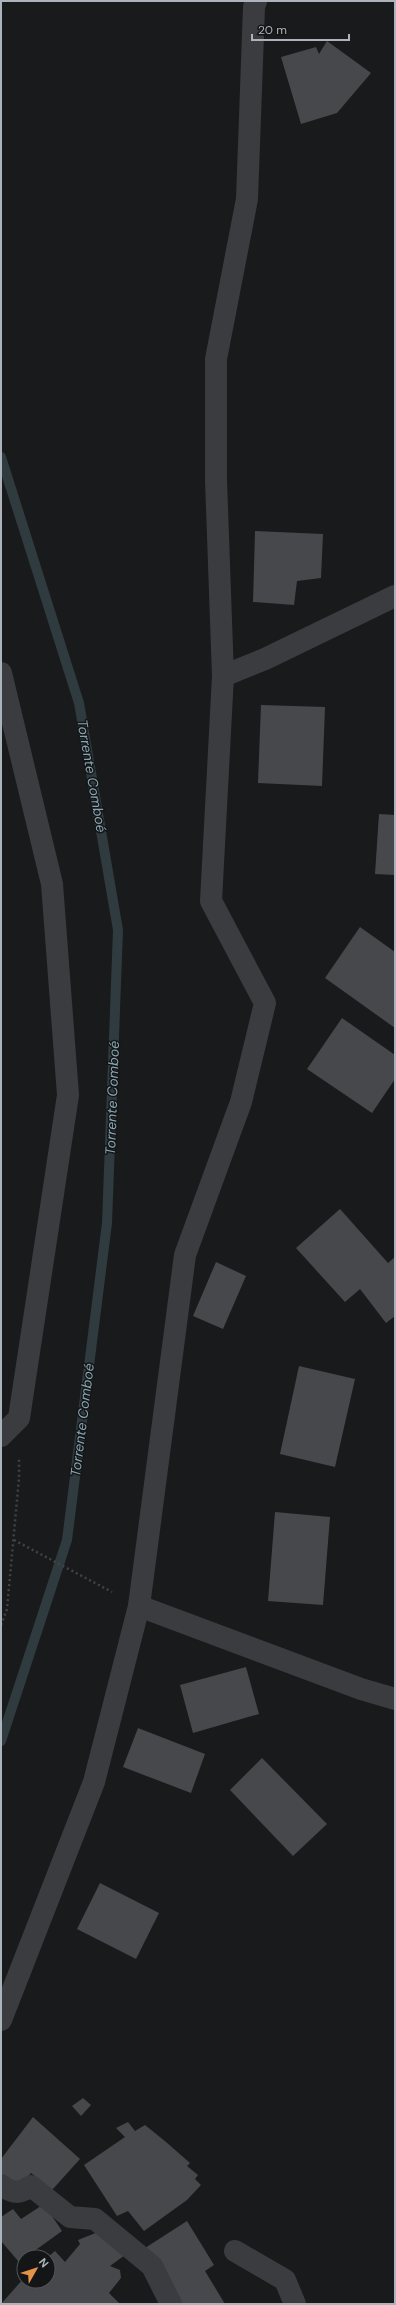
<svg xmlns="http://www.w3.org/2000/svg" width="396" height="2305" viewBox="0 0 396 2305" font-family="'DM Sans',sans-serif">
	<rect width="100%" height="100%" fill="#191a1b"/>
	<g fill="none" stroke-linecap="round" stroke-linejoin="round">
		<path stroke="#303b3f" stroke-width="10" d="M1,457L79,703L118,930L107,1223L67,1540L1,1741"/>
	</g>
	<g fill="#46484b">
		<path d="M327,41L371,73L337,113L301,124L281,57L316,47L319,54Z"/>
		<path d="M255,531L323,534L321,578L297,581L294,605L253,602Z"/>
		<path d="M261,705L325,707L322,786L258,783Z"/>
		<path d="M379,814L395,815V875L375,874Z"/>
		<path d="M360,927L395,952V1028L325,978Z"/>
		<path d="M342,1018L395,1055V1079L372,1113L307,1069Z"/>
		<path d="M340,1209L388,1263L395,1257V1316L386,1323L360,1289L345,1302L296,1248Z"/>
		<path d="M216,1262L246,1276L223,1329L193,1316Z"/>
		<path d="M299,1366L355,1379L335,1467L280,1454Z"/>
		<path d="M275,1512L330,1517L323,1605L268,1601Z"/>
		<path d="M246,1667L259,1714L193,1733L180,1685Z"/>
		<path d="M138,1728L205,1754L191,1793L123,1767Z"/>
		<path d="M262,1758L327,1824L293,1856L230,1790Z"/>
		<path d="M100,1883L159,1913L136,1959L77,1929Z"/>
		<path d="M83,2098L91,2105L81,2116L72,2106Z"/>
		<path d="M33,2117L80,2159L52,2190L31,2173L17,2190L1,2175V2159Z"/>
		<path d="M128,2122L135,2131L145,2125L166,2142L190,2163L187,2166L198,2175L195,2179L201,2185L187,2200L144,2231L128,2211L117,2216L84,2165L125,2137L116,2128Z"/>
		<path d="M44,2204L62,2231L19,2262L1,2241V2217L13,2209L21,2219Z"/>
		<path d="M187,2221L214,2265L205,2271L225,2304H180L145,2248Z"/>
		<path d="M108,2228L125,2255L110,2266L120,2270L121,2278L109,2293L120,2304H1L24,2278V2281H48V2257L55,2251L65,2262L80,2244L78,2240Z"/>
	</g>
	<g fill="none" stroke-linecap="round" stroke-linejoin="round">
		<g stroke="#414347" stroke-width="2.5" stroke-dasharray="2 3" stroke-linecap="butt">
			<path d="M14,1540L112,1592"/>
			<path d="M1,1625L7,1609L19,1478V1457"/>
		</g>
		<g stroke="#3a3c40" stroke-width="22">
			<path d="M1,673L52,884L68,1095L19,1418L1,1436"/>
			<path d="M223,676L265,659L395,596"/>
			<path d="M139,1606L361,1689L395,1699"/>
			<path d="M1,2020L94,1782L139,1606L185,1255L241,1102L265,1003L211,901L223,676L216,480V359L247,199L254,7L256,1"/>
			<path d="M1,2185C13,2194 19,2194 31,2186L70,2217L95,2219L152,2266L171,2304"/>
			<path d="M235,2251L285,2280L295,2304"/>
		</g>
	</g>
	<g text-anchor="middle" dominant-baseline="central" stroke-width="3" stroke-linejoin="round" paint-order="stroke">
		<g font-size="14" font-style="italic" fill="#87a5b2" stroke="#141516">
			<text transform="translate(92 776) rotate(80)">Torrente Comboé</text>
			<text transform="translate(112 1098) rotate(-88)">Torrente Comboé</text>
			<text transform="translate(82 1420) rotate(-83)">Torrente Comboé</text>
		</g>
	</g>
	<rect width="396" height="2305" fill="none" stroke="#adb3ba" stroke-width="4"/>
	<g transform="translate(36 2269) rotate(51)"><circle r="19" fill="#141516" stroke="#515458"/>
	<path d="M0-3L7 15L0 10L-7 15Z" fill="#e59447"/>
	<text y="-6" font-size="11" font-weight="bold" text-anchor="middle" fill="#adb3ba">N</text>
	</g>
	<path d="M252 34v6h97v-6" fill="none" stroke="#adb3ba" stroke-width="2"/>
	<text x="258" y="34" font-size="12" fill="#adb3ba" stroke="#141516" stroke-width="3" paint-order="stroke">20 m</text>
</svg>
